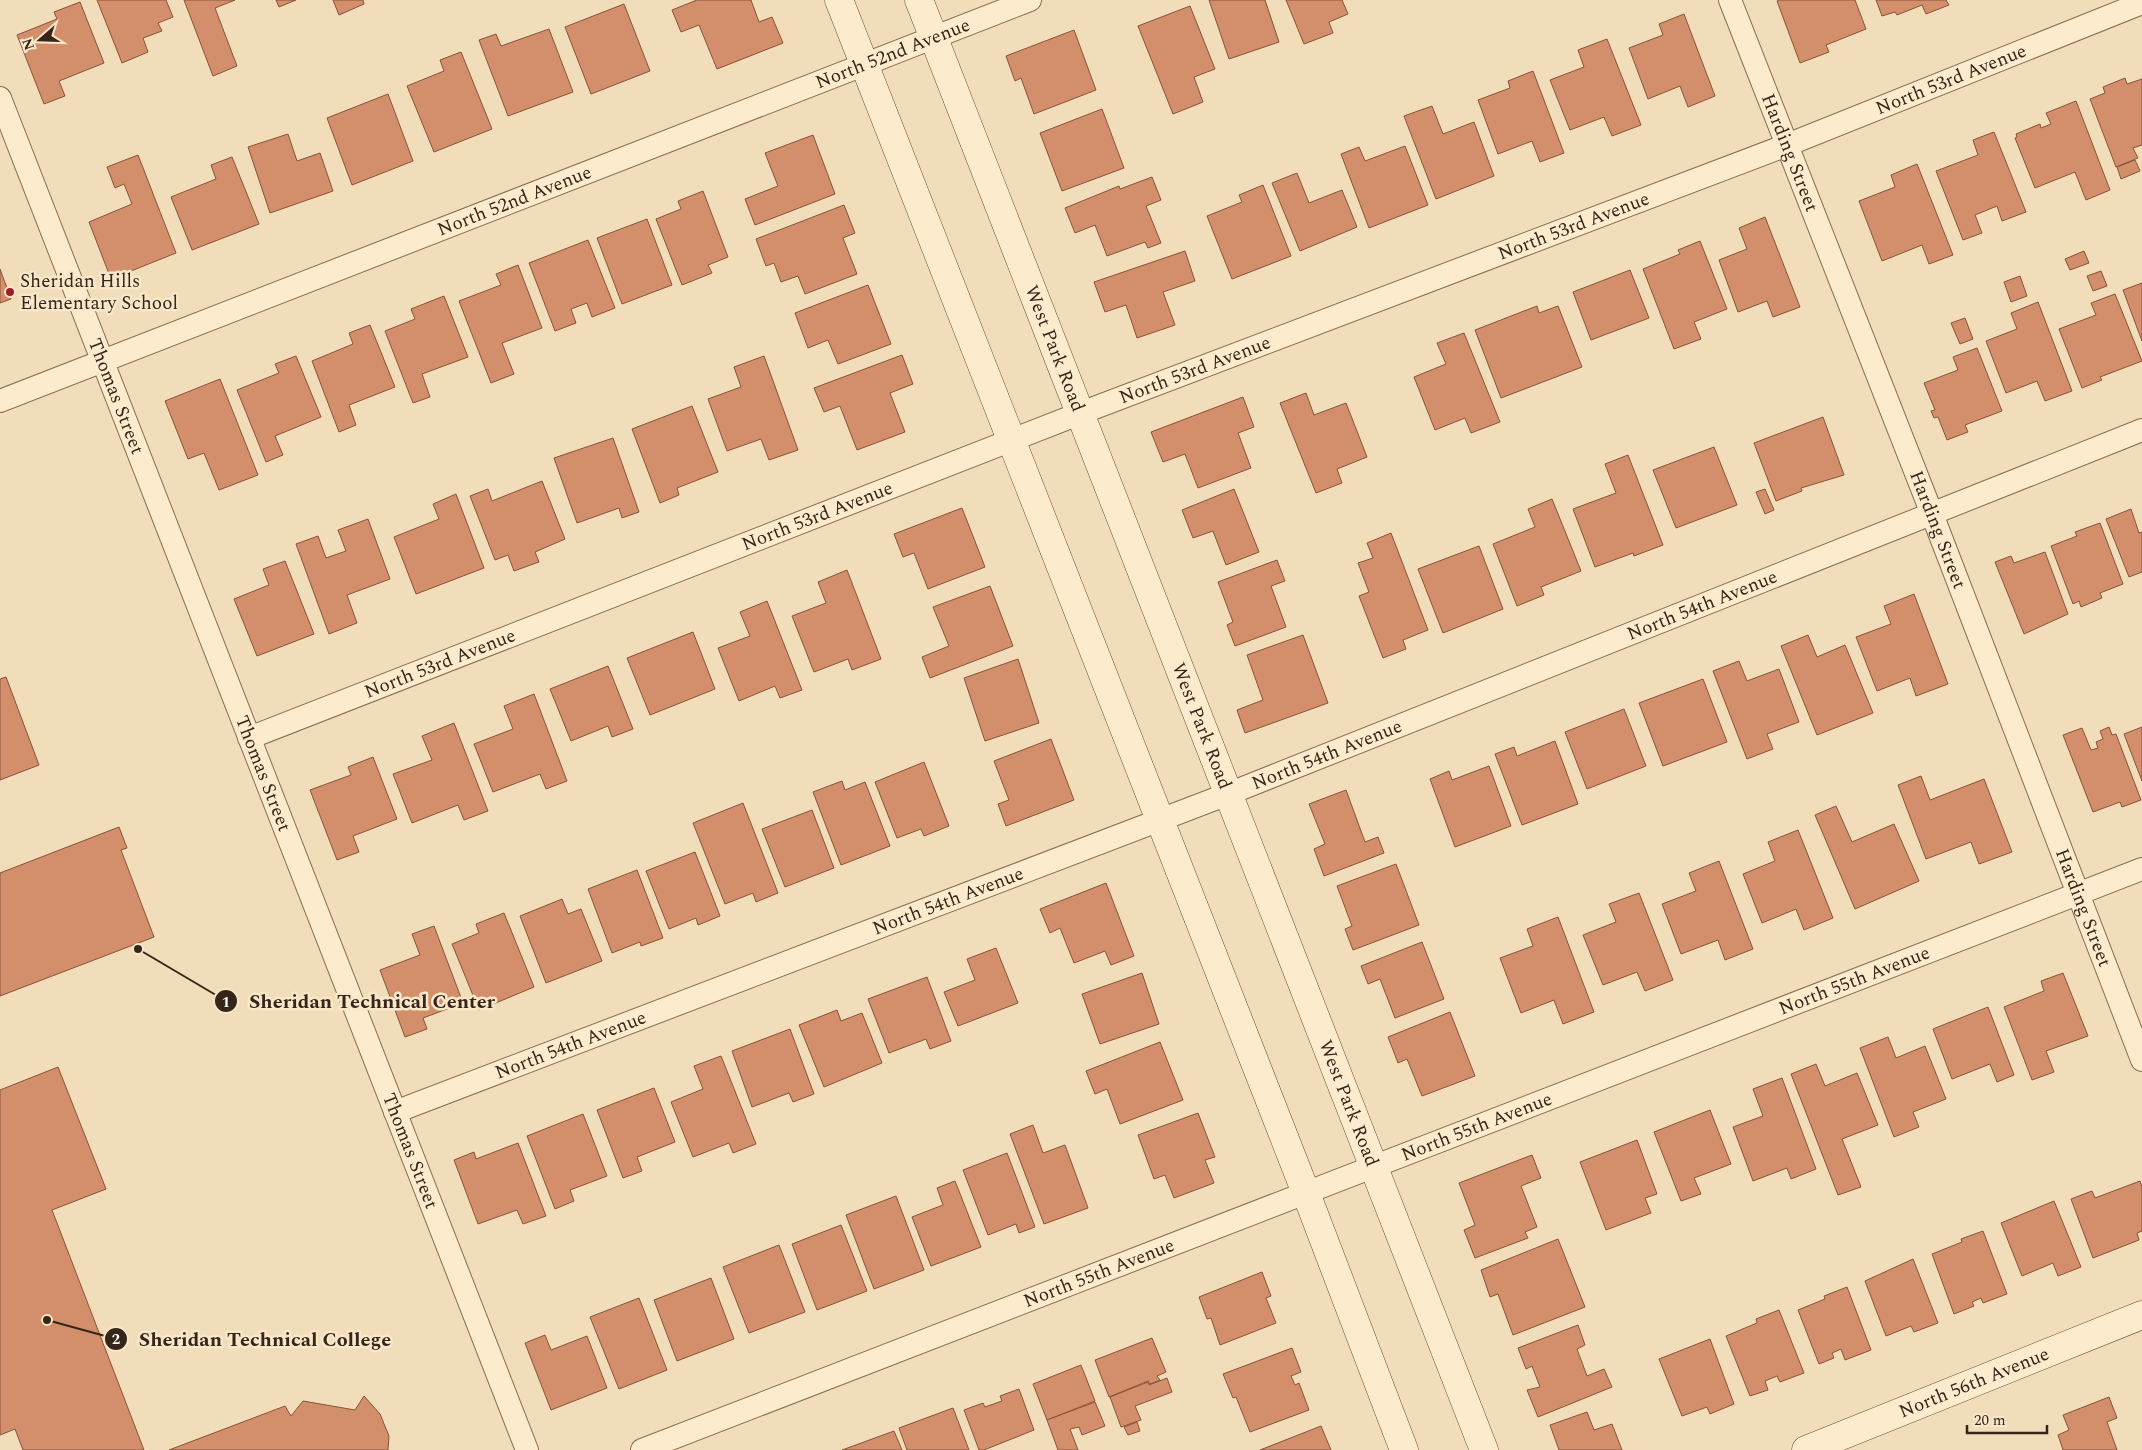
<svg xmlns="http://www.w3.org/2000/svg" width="2142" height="1450" viewBox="0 0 2142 1450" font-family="Spectral,serif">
	<rect width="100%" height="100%" fill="#f1ddb9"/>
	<g fill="#d38f6b" stroke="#8a5236">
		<path d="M97,0H166L173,17L158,23L162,31L143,38L148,52L122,63Z"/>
		<path d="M184,0H235L215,8L237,66L213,76Z"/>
		<path d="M276,0H296L279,7Z"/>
		<path d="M333,0H363L364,4L339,15Z"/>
		<path d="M697,0H751L759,22L772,17L783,43L717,69L699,25L681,32L672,10Z"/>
		<path d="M1209,0H1265L1279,42L1229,59Z"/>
		<path d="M1286,0H1342L1348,14L1329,22L1333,33L1304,44Z"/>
		<path d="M1779,0H1855L1866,29L1826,45L1829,52L1800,63L1777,1Z"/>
		<path d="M1876,0H1946L1949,5L1926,14L1922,5L1897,15L1895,12L1882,16Z"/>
		<path d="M80,2L104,63L59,81L65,96L44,104L17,35L57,19L54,12Z"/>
		<path d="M624,4L650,71L591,94L565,27Z"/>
		<path d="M1190,6L1215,69L1194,77L1203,102L1173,114L1138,26Z"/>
		<path d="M1684,14L1715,96L1688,107L1680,86L1648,99L1629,48L1663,35L1659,24Z"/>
		<path d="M549,29L573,92L508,116L479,40L496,34L501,46Z"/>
		<path d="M1074,30L1096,90L1034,114L1021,78L1015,81L1006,56Z"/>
		<path d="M1607,39L1641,125L1612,136L1604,117L1570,130L1550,80L1584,67L1578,50Z"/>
		<path d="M461,52L492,129L434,152L407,86L444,71L440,60Z"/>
		<path d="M1533,71L1564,153L1540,162L1532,141L1498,154L1478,100L1510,88L1508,81Z"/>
		<path d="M2125,78L2127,84L2142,79V145L2133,148L2138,158L2116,167L2090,99L2105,93L2103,87Z"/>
		<path d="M388,94L413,161L352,185L327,118Z"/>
		<path d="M2076,101L2110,190L2086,200L2075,172L2035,188L2015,138L2017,137L2016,134L2040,124L2041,128L2051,124L2046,113Z"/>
		<path d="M1432,106L1443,134L1474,122L1494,176L1436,199L1404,116Z"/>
		<path d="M1102,109L1124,168L1062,191L1040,133Z"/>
		<path d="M1994,132L2026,212L2002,221L1997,206L1975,215L1982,233L1963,240L1936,171L1978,155L1973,140Z"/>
		<path d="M288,134L297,161L320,153L333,191L270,213L248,147Z"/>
		<path d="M813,135L835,194L755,225L745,199L778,186L765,153Z"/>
		<path d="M1405,146L1428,205L1369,228L1341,154L1359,147L1365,161Z"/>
		<path d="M138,155L176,253L111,279L89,222L132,204L124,184L115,188L107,167Z"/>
		<path d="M232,157L259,224L192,250L171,197L216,179L211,165Z"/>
		<path d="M2135,160L2140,171L2121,179L2117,167Z"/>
		<path d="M1917,164L1953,255L1929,264L1922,245L1882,261L1859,201L1895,187L1891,175Z"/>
		<path d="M1297,173L1309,203L1342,190L1357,227L1300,251L1272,183Z"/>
		<path d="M1152,177L1161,200L1146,206L1161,243L1148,248L1145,242L1107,256L1095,225L1075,233L1065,208L1119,186L1120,189Z"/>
		<path d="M1263,185L1291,256L1232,279L1207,216L1242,202L1239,195Z"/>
		<path d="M703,191L728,257L708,265L712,273L682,285L656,219L681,209L678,201Z"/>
		<path d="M844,205L855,233L843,238L857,274L805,294L798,276L781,282L774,263L766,266L756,239Z"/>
		<path d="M1765,217L1800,307L1773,317L1767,301L1738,312L1719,260L1747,249L1739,228Z"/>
		<path d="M647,219L672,285L622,304L597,238Z"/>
		<path d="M588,240L615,308L592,317L587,303L571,309L576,323L555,331L529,263Z"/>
		<path d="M1700,241L1727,309L1694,322L1701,339L1674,349L1643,269L1680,254L1678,250Z"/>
		<path d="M1185,251L1195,281L1163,292L1175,325L1137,338L1126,305L1105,312L1094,282Z"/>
		<path d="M2084,251L2089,263L2070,270L2065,259Z"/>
		<path d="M518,265L542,328L502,343L514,374L491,383L459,301L501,285L496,274Z"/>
		<path d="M0,269L11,299L0,303Z"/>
		<path d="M1630,270L1649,318L1591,340L1573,292Z"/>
		<path d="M2101,271L2107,286L2093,291L2087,276Z"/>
		<path d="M2020,276L2027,296L2011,302L2004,282Z"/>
		<path d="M2142,283V341L2123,290Z"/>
		<path d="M868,285L891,344L838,364L828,340L808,348L795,313Z"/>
		<path d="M2115,294L2142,361L2100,377L2102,380L2082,388L2059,329L2096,315L2091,303Z"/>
		<path d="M444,296L468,357L422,374L430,397L413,403L385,331L415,319L411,309Z"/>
		<path d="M2038,302L2072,391L2045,401L2037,381L2006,393L1986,341L2017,329L2011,313Z"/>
		<path d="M1537,306L1539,313L1558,306L1582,367L1501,398L1475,330Z"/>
		<path d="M1965,318L1973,339L1960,344L1951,323Z"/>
		<path d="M370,325L395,387L349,405L356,425L339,432L312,361L353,344L349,333Z"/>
		<path d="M1464,333L1500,422L1471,433L1465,418L1435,430L1414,377L1446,364L1437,343Z"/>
		<path d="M1977,348L2002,411L1965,425L1968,432L1947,440L1938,417L1934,418L1931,411L1935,410L1924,383L1958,370L1953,357Z"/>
		<path d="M902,355L913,384L890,393L905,432L857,450L840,406L824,412L814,388Z"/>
		<path d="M296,356L321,417L275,436L283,455L266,462L237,390L279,373L275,364Z"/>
		<path d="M764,356L798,450L769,460L761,439L727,451L708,399L741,387L734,367Z"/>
		<path d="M220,379L258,475L219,490L204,453L188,459L165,401Z"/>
		<path d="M1306,393L1314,415L1346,403L1367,457L1337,469L1342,483L1316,493L1280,403Z"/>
		<path d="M1243,397L1254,427L1238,433L1251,468L1198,488L1185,454L1163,462L1151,432Z"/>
		<path d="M692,406L718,472L677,488L679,495L660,503L632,429Z"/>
		<path d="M1823,417L1844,475L1801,488L1802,491L1776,501L1754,443Z"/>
		<path d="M613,438L639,512L622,518L619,508L577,523L554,458Z"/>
		<path d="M1714,447L1737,505L1676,528L1653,470Z"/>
		<path d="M1628,455L1663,545L1634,556L1633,553L1595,567L1573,509L1616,493L1605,464Z"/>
		<path d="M542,481L565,539L535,552L539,562L514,571L508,555L495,560L470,496L488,489L492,501Z"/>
		<path d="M1234,489L1259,552L1226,565L1213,531L1193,538L1182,510Z"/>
		<path d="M1765,489L1774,510L1765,514L1756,492Z"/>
		<path d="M456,494L484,568L416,594L394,537L439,519L433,504Z"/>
		<path d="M1552,499L1581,571L1541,587L1544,595L1517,606L1493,544L1535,527L1528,509Z"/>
		<path d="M962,508L985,567L928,589L914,553L903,557L894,534Z"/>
		<path d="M2131,509L2139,533L2142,532V572L2129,577L2106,519Z"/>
		<path d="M368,519L390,579L347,595L357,623L329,634L296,544L318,536L326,558L346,551L338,530Z"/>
		<path d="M2100,523L2123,584L2100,593L2102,598L2081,607L2079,601L2073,604L2051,546L2077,536L2075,532Z"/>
		<path d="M1391,533L1428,630L1403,640L1406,649L1383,658L1359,596L1369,592L1358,563L1373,558L1367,543Z"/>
		<path d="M1479,546L1503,609L1443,633L1418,569Z"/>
		<path d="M2045,552L2068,614L2024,634L1995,562L2011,556L2014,563Z"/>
		<path d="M1277,560L1285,581L1271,586L1286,627L1235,646L1227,625L1233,622L1218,582Z"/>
		<path d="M285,561L314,634L257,656L234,599L269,585L263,569Z"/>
		<path d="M847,570L881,659L852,670L848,659L814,672L792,616L826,603L818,582Z"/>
		<path d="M990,586L1013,646L930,678L922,657L949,646L933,607Z"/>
		<path d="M1914,594L1948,684L1916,696L1910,678L1877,691L1856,637L1891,624L1884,606Z"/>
		<path d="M767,601L802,690L780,698L775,686L739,701L718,648L750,636L740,612Z"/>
		<path d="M693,632L715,689L650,715L627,658Z"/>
		<path d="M1303,635L1328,703L1245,733L1237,710L1263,700L1247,655Z"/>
		<path d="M1808,635L1817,657L1845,645L1873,713L1817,735L1781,646Z"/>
		<path d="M1018,659L1039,723L985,741L964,678Z"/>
		<path d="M1739,661L1747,681L1779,669L1799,722L1767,734L1773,749L1747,759L1713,671Z"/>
		<path d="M608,666L633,729L612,737L608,726L571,741L550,689Z"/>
		<path d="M6,677L39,765L0,780V679Z"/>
		<path d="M1703,679L1727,742L1663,766L1639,703Z"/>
		<path d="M534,694L567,781L546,789L540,774L493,792L474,744L513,729L504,706Z"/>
		<path d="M1624,709L1646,766L1587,789L1565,732Z"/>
		<path d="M454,723L488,811L464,820L458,805L412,823L393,774L432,760L422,736Z"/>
		<path d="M2109,727L2112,735L2116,734L2141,800L2122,807L2120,802L2093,812L2063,735L2082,728L2091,750L2098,748L2096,742L2103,739L2100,731Z"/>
		<path d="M2142,727V781L2124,734Z"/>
		<path d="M1051,739L1074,800L1006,826L998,804L1009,800L994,761Z"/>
		<path d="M1555,741L1578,804L1522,825L1495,754L1514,747L1517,756Z"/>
		<path d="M373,757L397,819L353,836L359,852L337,860L310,790L351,775L348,767Z"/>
		<path d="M924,762L949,826L924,836L921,829L897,838L875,782Z"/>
		<path d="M1489,766L1511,826L1455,847L1430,779L1449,771L1452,780Z"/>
		<path d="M1921,776L1930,800L1984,779L2012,852L1979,864L1971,842L1926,859L1898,785Z"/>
		<path d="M842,781L845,790L865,782L890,846L841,865L813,792Z"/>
		<path d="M1346,790L1365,842L1378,837L1384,853L1324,876L1314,849L1325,844L1309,804Z"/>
		<path d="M743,803L778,893L756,902L753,893L725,904L693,823Z"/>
		<path d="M1836,806L1852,842L1894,824L1919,881L1855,909L1815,815Z"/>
		<path d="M812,810L834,868L785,887L762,829Z"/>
		<path d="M119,827L127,848L121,850L154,937L0,996V873Z"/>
		<path d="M1798,830L1833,918L1804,930L1796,909L1762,923L1743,874L1775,861L1768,842Z"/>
		<path d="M695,852L720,916L698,925L696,918L669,929L646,871Z"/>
		<path d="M1719,861L1753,949L1725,960L1718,940L1681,954L1662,904L1696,891L1689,873Z"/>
		<path d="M1396,864L1419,925L1353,950L1345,929L1352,926L1337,886Z"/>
		<path d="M637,870L663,938L641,946L640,942L612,953L588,889Z"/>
		<path d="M1106,883L1134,956L1111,965L1105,951L1074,963L1060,928L1050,933L1040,909Z"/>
		<path d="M1639,893L1673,980L1645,991L1637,972L1603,985L1583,935L1616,922L1609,904Z"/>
		<path d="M562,899L568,914L581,909L602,961L546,983L520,916Z"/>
		<path d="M504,913L534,987L479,1010L452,944L479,933L476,924Z"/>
		<path d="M1558,917L1594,1012L1563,1024L1554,1000L1521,1013L1500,958L1533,946L1527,929Z"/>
		<path d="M434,926L463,1003L423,1018L427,1029L405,1037L380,970L420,955L412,934Z"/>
		<path d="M1422,942L1444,999L1395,1018L1380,979L1368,984L1361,966Z"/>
		<path d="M996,948L1018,1003L958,1026L944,992L975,980L967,959Z"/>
		<path d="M1142,973L1159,1024L1100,1044L1082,994Z"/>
		<path d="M2063,973L2088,1036L2046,1051L2054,1072L2032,1080L2004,1007L2044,991L2041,981Z"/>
		<path d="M927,977L951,1041L930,1049L926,1039L889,1053L868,999Z"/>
		<path d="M1988,1007L2014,1075L1997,1082L1990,1064L1952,1079L1933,1029Z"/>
		<path d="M837,1010L841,1021L862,1013L882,1063L824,1087L799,1025Z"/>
		<path d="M1450,1012L1475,1076L1422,1096L1407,1059L1398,1063L1388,1037Z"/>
		<path d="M790,1029L814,1094L793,1102L789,1093L752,1107L732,1051Z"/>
		<path d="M1888,1037L1896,1058L1925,1046L1946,1099L1913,1112L1919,1127L1894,1137L1860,1048Z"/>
		<path d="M1160,1042L1183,1100L1120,1124L1107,1089L1095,1094L1086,1071Z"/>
		<path d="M721,1056L756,1144L733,1153L729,1143L693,1157L671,1102L703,1089L694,1066Z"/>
		<path d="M1816,1064L1825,1086L1857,1073L1878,1125L1842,1139L1861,1187L1838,1195L1791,1074Z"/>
		<path d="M58,1067L106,1189L52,1210L144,1450H23L15,1429L0,1435V1090Z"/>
		<path d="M1782,1078L1816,1169L1791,1179L1787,1168L1753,1181L1733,1127L1763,1116L1753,1089Z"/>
		<path d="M654,1088L675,1142L637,1157L642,1171L623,1178L597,1110Z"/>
		<path d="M1710,1110L1731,1164L1694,1178L1701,1194L1681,1201L1654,1132Z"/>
		<path d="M1198,1113L1215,1157L1205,1160L1214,1183L1174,1198L1165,1175L1154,1179L1138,1135Z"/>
		<path d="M583,1114L607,1176L570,1190L574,1201L555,1209L527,1136Z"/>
		<path d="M1033,1125L1043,1153L1065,1145L1088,1208L1044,1224L1010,1134Z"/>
		<path d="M1637,1140L1657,1194L1645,1198L1651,1213L1606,1230L1580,1162Z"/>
		<path d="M518,1143L546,1216L523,1224L517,1210L478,1224L454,1160L474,1152L476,1159Z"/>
		<path d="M1007,1153L1035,1227L1019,1233L1016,1224L988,1235L963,1170Z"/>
		<path d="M1532,1155L1541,1178L1521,1186L1537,1227L1525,1232L1528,1238L1475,1258L1464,1230L1475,1225L1459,1183Z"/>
		<path d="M955,1181L981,1247L931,1266L912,1217L943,1205L937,1188Z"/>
		<path d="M2140,1181L2142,1187V1231L2137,1233L2139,1240L2093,1258L2071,1199L2092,1191L2095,1198Z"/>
		<path d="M896,1196L924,1270L874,1289L846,1215Z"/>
		<path d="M2054,1201L2081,1267L2058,1276L2053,1263L2022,1276L2001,1223Z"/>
		<path d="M841,1225L867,1291L817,1310L792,1244Z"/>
		<path d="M1983,1231L2007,1294L1983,1303L1981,1298L1972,1302L1974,1306L1954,1314L1932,1254L1962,1242L1961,1239Z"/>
		<path d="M1558,1239L1585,1307L1513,1335L1498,1294L1490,1297L1481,1270Z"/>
		<path d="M779,1245L805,1312L749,1333L723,1267Z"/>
		<path d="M1913,1259L1938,1323L1914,1332L1911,1326L1886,1336L1865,1281Z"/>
		<path d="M1262,1272L1271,1296L1266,1298L1276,1323L1220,1345L1211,1318L1207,1319L1199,1297Z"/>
		<path d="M711,1278L734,1339L677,1361L654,1300Z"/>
		<path d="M1847,1287L1871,1350L1845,1360L1841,1349L1832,1353L1834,1358L1819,1364L1798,1310L1825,1299L1824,1296Z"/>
		<path d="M639,1298L667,1370L619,1389L590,1317Z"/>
		<path d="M1779,1310L1804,1373L1780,1382L1777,1376L1765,1381L1768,1390L1750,1396L1726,1336L1757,1323L1756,1319Z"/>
		<path d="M1578,1325L1585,1345L1577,1349L1587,1376L1604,1369L1612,1387L1538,1417L1527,1390L1540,1387L1532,1366L1526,1369L1518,1348Z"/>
		<path d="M545,1335L551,1350L587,1336L607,1388L551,1410L525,1343Z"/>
		<path d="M1152,1338L1166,1372L1157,1376L1160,1380L1150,1384L1148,1381L1109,1397L1095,1360Z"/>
		<path d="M1710,1339L1734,1404L1710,1414L1707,1407L1682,1416L1659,1359Z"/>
		<path d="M1292,1348L1301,1372L1291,1376L1295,1385L1299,1383L1309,1410L1250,1432L1236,1397L1233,1398L1223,1374Z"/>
		<path d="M1081,1365L1095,1401L1047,1420L1033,1384Z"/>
		<path d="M1167,1378L1172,1392L1135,1406L1141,1420L1121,1427L1110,1397L1148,1382L1149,1385Z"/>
		<path d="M1019,1389L1034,1430L984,1450H979L964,1410L983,1403L985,1407L1002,1401L1000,1396Z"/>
		<path d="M364,1396L380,1414L389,1436L388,1450H169L285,1406L291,1416L303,1401L355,1410Z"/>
		<path d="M2109,1397L2117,1418L2107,1422L2117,1450H2063L2058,1435L2069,1430L2063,1415Z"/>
		<path d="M1095,1402L1105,1426L1082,1435L1079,1427L1070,1429L1078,1450H1058L1047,1420Z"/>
		<path d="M953,1408L969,1450H907L899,1428Z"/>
		<path d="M1587,1412L1594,1430L1612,1424L1622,1450H1559L1550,1425Z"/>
		<path d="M1137,1422L1140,1431L1128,1435L1124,1427Z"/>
		<path d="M1321,1426L1331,1450H1260Z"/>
		<path d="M894,1431L902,1450H842Z"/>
	</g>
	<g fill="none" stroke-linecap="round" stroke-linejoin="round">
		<g stroke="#896c53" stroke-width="24">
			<g id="street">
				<path id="s1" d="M1730,0L1932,514L2142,1060"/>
				<path id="s2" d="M0,98L527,1450"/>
				<path id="s3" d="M0,401L1030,0"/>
				<path id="s4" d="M249,738L1081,413L1787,145L2142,3"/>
				<path id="s5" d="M395,1112L1228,794L2142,430"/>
				<path id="s6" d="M642,1450L2142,869"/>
			</g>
		</g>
		<g stroke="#6b4d36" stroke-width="29">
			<g id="secondary">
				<path d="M839,0L1306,1193L1404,1450"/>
				<path id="s7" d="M919,0L1484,1450"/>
				<path id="s8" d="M1806,1450L2142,1315"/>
			</g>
		</g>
		<use href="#street" stroke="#fcebcd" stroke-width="22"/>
		<use href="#secondary" stroke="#fcebcd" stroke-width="28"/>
	</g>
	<circle fill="#9d1d27" stroke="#f8e7c9" stroke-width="2" cx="10" cy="292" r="5"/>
	<g text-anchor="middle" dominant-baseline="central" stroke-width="5" stroke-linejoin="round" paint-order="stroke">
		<g font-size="19" fill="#372519" stroke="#f8e7c9">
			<text stroke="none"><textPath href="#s3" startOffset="958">North 52nd Avenue</textPath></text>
			<text stroke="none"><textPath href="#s4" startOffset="1825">North 53rd Avenue</textPath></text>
			<text stroke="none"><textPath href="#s1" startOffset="164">Harding Street</textPath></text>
			<text stroke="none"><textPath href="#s3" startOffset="552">North 52nd Avenue</textPath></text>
			<text stroke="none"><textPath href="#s4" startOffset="1420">North 53rd Avenue</textPath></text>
			<text stroke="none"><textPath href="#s7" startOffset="374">West Park Road</textPath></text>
			<text stroke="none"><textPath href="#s4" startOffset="1015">North 53rd Avenue</textPath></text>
			<text stroke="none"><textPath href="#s2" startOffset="320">Thomas Street</textPath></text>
			<text stroke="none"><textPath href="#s4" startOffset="610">North 53rd Avenue</textPath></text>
			<text stroke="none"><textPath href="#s1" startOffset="569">Harding Street</textPath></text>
			<text stroke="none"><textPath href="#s5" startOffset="1402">North 54th Avenue</textPath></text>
			<text stroke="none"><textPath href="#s4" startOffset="205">North 53rd Avenue</textPath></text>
			<text stroke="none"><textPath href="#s7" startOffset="779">West Park Road</textPath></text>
			<text stroke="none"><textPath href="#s5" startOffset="998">North 54th Avenue</textPath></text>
			<text stroke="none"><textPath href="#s2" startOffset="725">Thomas Street</textPath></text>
			<text stroke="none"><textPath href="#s5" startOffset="592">North 54th Avenue</textPath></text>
			<text stroke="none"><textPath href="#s1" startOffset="974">Harding Street</textPath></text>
			<text stroke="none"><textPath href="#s6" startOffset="1300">North 55th Avenue</textPath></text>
			<text stroke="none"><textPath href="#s5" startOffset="188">North 54th Avenue</textPath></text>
			<text stroke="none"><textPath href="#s7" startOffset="1184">West Park Road</textPath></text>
			<text stroke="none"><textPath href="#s6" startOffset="895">North 55th Avenue</textPath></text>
			<text stroke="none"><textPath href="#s2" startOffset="1130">Thomas Street</textPath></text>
			<text stroke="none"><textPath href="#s6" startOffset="490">North 55th Avenue</textPath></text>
			<text stroke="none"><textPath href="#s8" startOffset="181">North 56th Avenue</textPath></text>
		</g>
		<g font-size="19" fill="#372519" stroke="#f8e7c9" text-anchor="start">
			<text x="20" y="281">Sheridan Hills<tspan x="20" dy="22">Elementary School</tspan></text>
		</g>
	</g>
	<path fill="none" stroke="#372519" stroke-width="2" d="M138 949L226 1001M47 1320L116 1339"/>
	<g fill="#372519" stroke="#f8e7c9" stroke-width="2">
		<circle cx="138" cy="949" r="5"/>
		<circle cx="47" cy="1320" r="5"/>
		<circle cx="226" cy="1001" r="12"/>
		<circle cx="116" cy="1339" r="12"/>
	</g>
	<g font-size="15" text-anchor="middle" font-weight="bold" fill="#fff">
		<text x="226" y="1007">1</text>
		<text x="116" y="1344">2</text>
	</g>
	<g font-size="20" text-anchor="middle" font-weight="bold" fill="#372519" stroke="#f8e7c9" stroke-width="5" stroke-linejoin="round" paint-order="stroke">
		<text x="372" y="1008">Sheridan Technical Center</text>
		<text x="265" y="1346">Sheridan Technical College</text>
	</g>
	<g transform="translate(40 40) rotate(250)" stroke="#f8e7c9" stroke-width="4" paint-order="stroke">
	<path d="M0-4L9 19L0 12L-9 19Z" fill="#372519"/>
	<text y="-8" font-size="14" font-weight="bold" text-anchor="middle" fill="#372519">N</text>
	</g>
	<path d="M1967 1425v8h80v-8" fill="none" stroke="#372519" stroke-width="2.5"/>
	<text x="1974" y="1425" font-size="15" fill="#372519" stroke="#f8e7c9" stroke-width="4" paint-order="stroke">20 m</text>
</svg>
